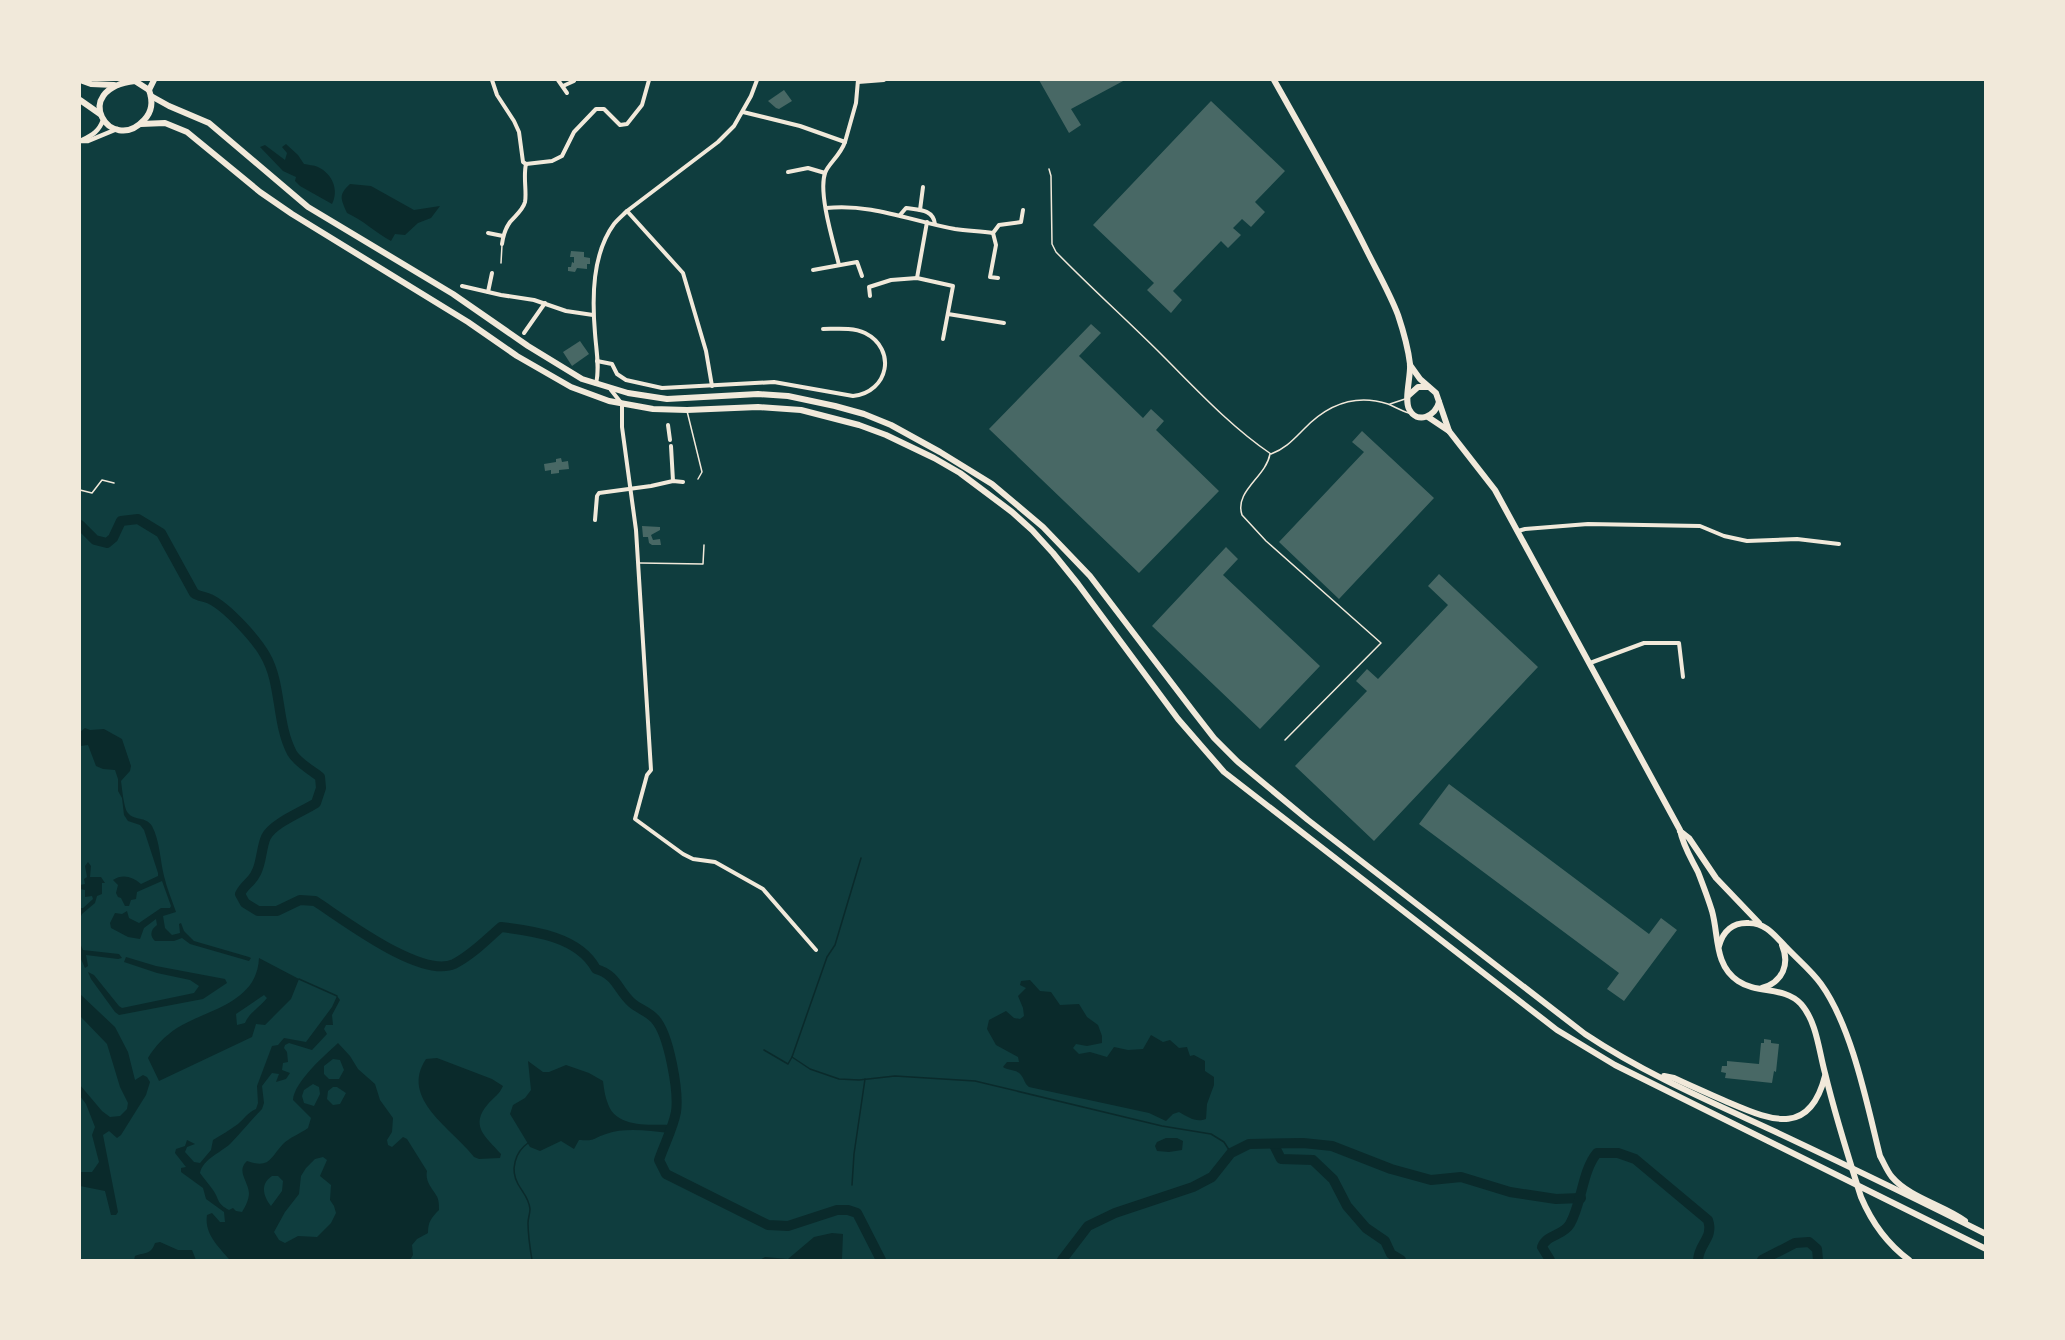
<svg xmlns="http://www.w3.org/2000/svg" width="2065" height="1340" viewBox="0 0 2065 1340" font-family="'PT Serif',serif">
	<rect width="100%" height="100%" fill="#0f3d3e"/>
	<g fill="#0a2a2b" fill-rule="evenodd">
		<path d="M286,144L298,155L304,164C308,165 314,165 318,167C333,174 339,191 332,204L300,186L295,181L296,177L283,171L260,147L265,145L285,160L287,153L282,147Z"/>
		<path d="M350,184L371,186L414,210L440,206L431,218L418,223L405,235L395,234L391,241C376,233 363,220 347,213C341,199 338,195 350,184Z"/>
		<path d="M85,728L90,730L104,729L122,739L131,766L130,771L121,781C122,788 124,809 128,813C134,821 146,816 152,826C160,841 160,860 164,876C167,889 172,900 176,912L163,916L165,928L172,935L180,933L179,924L181,923L184,931L194,941L249,957L251,958L249,961L190,944L182,938L174,941H155C149,936 151,929 157,925L156,919L144,928L140,939L128,937L111,928L110,923L115,913L122,914L127,911L129,918L139,923L161,908H170L171,906L162,881L137,892L136,899L131,900L129,906H125L121,898L118,897L116,893L118,885L113,880C122,874 132,876 141,884L158,876V873L144,830L140,825L128,821L124,815L122,798L118,791V779L115,770L103,769L96,766L88,745L80,746V732Z"/>
		<path d="M88,862L91,866L90,877H101L105,883H102V894L97,896L95,903L82,914L80,918V908H83L93,899L92,896L85,897V890L80,889V885L85,884L84,879L87,877L85,866Z"/>
		<path d="M80,943L83,950L119,954L122,958L118,959L86,955L88,966L85,968L80,957Z"/>
		<path d="M126,957L156,966L225,979L227,983L203,999L119,1015L115,1012L91,979L88,972L94,975L119,1006L122,1008L194,993L199,986L190,980L157,973L124,962Z"/>
		<path d="M259,958L299,979L291,999L265,1025L256,1024L252,1037L159,1081L148,1058C155,1046 165,1036 177,1028C208,1009 257,1003 259,958ZM264,995L267,998C260,1007 249,1013 245,1023L237,1025L236,1014Z"/>
		<path d="M1030,980L1040,991L1051,992L1060,1005L1079,1004L1087,1017L1098,1025L1102,1036V1043L1087,1046L1076,1044L1073,1048L1079,1054L1090,1052L1107,1057L1114,1047L1128,1050L1143,1049L1151,1035L1163,1042L1170,1040L1179,1048L1187,1047L1190,1056L1194,1055L1205,1061V1071L1214,1077V1085L1207,1104L1206,1119C1196,1123 1188,1117 1179,1112L1173,1114L1166,1121L1149,1113L1029,1087C1024,1083 1025,1080 1021,1075C1017,1069 1008,1071 1003,1067L1007,1062H1019L1018,1057L996,1045L987,1029L989,1020L1006,1011L1014,1018L1020,1019L1024,1016L1023,1008L1018,996L1026,988L1020,985L1021,981Z"/>
		<path d="M80,994L115,1027L128,1052L135,1080L143,1075L147,1077L150,1082L146,1095L121,1135L117,1138L109,1131L103,1135L118,1212L116,1215H111L105,1191L80,1186V1172H92L99,1162L92,1135L95,1127L86,1104L80,1096V1085L102,1111L110,1117L120,1116L127,1109L128,1103L120,1087L107,1044L80,1016Z"/>
		<path d="M337,996L340,1000L332,1015L333,1025H326L324,1029L327,1034L312,1050L289,1043L285,1045L284,1048L287,1052L288,1062L283,1063L282,1070L290,1073L286,1079L276,1082L279,1074L272,1073L262,1086L264,1103L262,1109C251,1120 241,1133 230,1144C220,1153 203,1159 200,1173C204,1179 209,1184 213,1190C220,1200 216,1203 229,1210L233,1208L236,1211L242,1212C245,1207 249,1200 249,1193C248,1181 236,1171 247,1161C270,1169 270,1158 283,1144C289,1138 301,1133 308,1128L311,1118L293,1100C294,1082 325,1055 338,1043L350,1056L358,1069L375,1084L380,1100L393,1118L392,1132L387,1140L388,1145L392,1147L403,1137L407,1139L427,1171C425,1181 431,1187 436,1195C439,1199 439,1205 439,1210C431,1218 428,1222 428,1233L417,1239L412,1245L413,1255L410,1260H230C219,1247 204,1234 207,1215L212,1213L220,1222H225L224,1212L206,1199L203,1188L181,1172V1168L186,1167L175,1153L176,1149L185,1146L187,1140L195,1144L187,1147L185,1152L194,1162L200,1163L211,1150L213,1140C221,1135 230,1130 238,1124C245,1118 247,1113 256,1109L258,1103L257,1086L272,1046L278,1045L284,1038L306,1042L332,1007ZM333,1059L340,1060L344,1070L339,1079H329L324,1074V1066ZM313,1084L319,1087L320,1094L314,1106L304,1103L302,1096L304,1090ZM333,1087H337L346,1093L340,1104L333,1105L327,1099L328,1091ZM323,1157L327,1160L320,1176L331,1185L330,1200L334,1206L336,1213L331,1223L317,1237L298,1236L285,1243L279,1240L274,1232L285,1212L299,1194L301,1176L306,1168L315,1159ZM272,1176H278L283,1181L282,1191L271,1206C263,1196 260,1184 272,1176Z"/>
		<path d="M437,1058L492,1079L503,1086C499,1095 494,1097 488,1104C469,1126 486,1137 501,1154L500,1158L479,1159L474,1157C453,1129 399,1099 426,1059Z"/>
		<path d="M528,1061L543,1072H549L566,1065L589,1073L603,1081C604,1089 605,1097 608,1104C617,1129 651,1124 671,1125L669,1133C649,1131 626,1127 606,1134C591,1139 597,1141 579,1140L574,1149L561,1141L540,1151L530,1147L510,1114L513,1105L525,1098L531,1090Z"/>
		<path d="M1166,1138H1177L1183,1141L1182,1150L1169,1152L1157,1151L1155,1146L1157,1142Z"/>
		<path d="M832,1233L843,1234L842,1259L835,1260H760L765,1257L788,1259L814,1237Z"/>
		<path d="M160,1242L178,1250H192L196,1260H134L135,1256C145,1252 151,1255 155,1243Z"/>
	</g>
	<g fill="none" stroke-linecap="round" stroke-linejoin="round">
		<g stroke="#0a2a2b" stroke-width="1.5">
			<path d="M299,979L337,996"/>
			<path d="M764,1050L788,1064L792,1057L810,1069L839,1079L859,1080L895,1076L975,1081L1162,1126L1211,1134L1224,1142L1231,1153"/>
			<path d="M792,1057L827,957L835,945L861,858"/>
			<path d="M528,1143C515,1152 510,1170 518,1184C523,1193 529,1198 530,1209C530,1214 528,1218 528,1223C528,1236 530,1248 532,1260"/>
			<path d="M852,1185L854,1154L865,1079"/>
		</g>
		<g stroke="#0a2a2b" stroke-width="10">
			<path d="M80,525L95,540L107,543L113,538L121,521L138,519L161,533L194,593C199,597 205,596 210,599C227,607 256,639 265,655C282,684 276,723 292,753C297,762 311,770 320,777L321,788L316,803C302,812 273,823 266,837C261,848 262,862 256,873C252,882 244,885 240,894L245,903L258,911H277L300,900L315,901C343,919 421,979 454,964C472,955 486,940 501,927C534,931 579,937 596,969C617,975 618,991 632,1003C639,1009 649,1012 655,1019C669,1034 679,1092 676,1112C673,1128 664,1145 659,1160L666,1174L768,1225L788,1226L837,1210H848L857,1213L881,1260"/>
			<path d="M1274,1145L1281,1159L1313,1160L1333,1179L1347,1206L1366,1228L1385,1241L1391,1254L1401,1260"/>
			<path d="M1062,1260L1088,1226L1115,1213L1193,1187L1212,1177L1231,1153L1249,1144L1303,1143L1332,1146L1391,1169L1431,1180L1461,1177L1510,1192L1556,1199L1581,1198"/>
			<path d="M1550,1260L1542,1247C1547,1234 1563,1236 1570,1224C1582,1203 1582,1171 1597,1153H1618L1635,1159L1708,1220C1714,1238 1699,1243 1698,1260"/>
			<path d="M1762,1260L1795,1243L1809,1242L1817,1249L1818,1260"/>
		</g>
	</g>
	<g fill="#486865">
		<path d="M1039,80H1125L1071,109L1081,125L1069,133Z"/>
		<path d="M784,90L792,101L779,109L776,108L768,101Z"/>
		<path d="M1211,101L1285,171L1255,202L1265,212L1251,227L1242,219L1233,228L1241,235L1228,248L1221,241L1173,291L1182,300L1171,313L1147,290L1154,283L1093,225Z"/>
		<path d="M571,251L584,252V257L590,258V264H587V269L577,268L575,272L568,271V267H571L572,262L574,263V257H570Z"/>
		<path d="M1091,324L1101,333L1079,356L1143,418L1151,409L1164,421L1156,430L1219,491L1139,573L989,429Z"/>
		<path d="M580,341L589,354L572,366L563,352Z"/>
		<path d="M1362,431L1434,498L1339,599L1279,542L1364,452L1352,442Z"/>
		<path d="M561,458L562,462L568,461L569,469L559,470V473L551,474V470L545,471L544,464L556,462V459Z"/>
		<path d="M642,526L660,527V530L651,535L653,540L660,539L661,545H652L649,543L648,537H643Z"/>
		<path d="M1226,547L1238,559L1223,575L1320,666L1260,729L1152,626Z"/>
		<path d="M1439,574L1538,667L1374,841L1295,766L1367,691L1356,681L1367,669L1378,679L1448,605L1428,586Z"/>
		<path d="M1449,784L1649,934L1661,918L1677,930L1624,1001L1607,989L1619,973L1419,824Z"/>
		<path d="M1764,1039L1771,1040V1043L1779,1044L1776,1072L1774,1071L1772,1083L1725,1078L1726,1073L1721,1072L1722,1066H1727V1061L1759,1064L1761,1043H1764Z"/>
	</g>
	<g fill="none" stroke-linecap="round" stroke-linejoin="round">
		<path stroke="#f1e9da" stroke-width="1.5" d="M80,490L92,493L102,480L114,483"/>
		<g stroke="#f1e9da" stroke-width="1.5">
			<path d="M1049,169L1051,176L1052,244L1056,252C1090,287 1127,320 1162,355C1196,389 1230,426 1271,454C1285,449 1293,440 1304,429C1327,405 1354,393 1388,404C1395,407 1402,411 1409,413"/>
			<path d="M501,263L502,245"/>
			<path d="M1390,404L1405,399"/>
			<path d="M687,411L702,472L698,479"/>
			<path d="M1270,454C1266,477 1234,491 1242,515L1266,541L1381,643L1285,740"/>
			<path d="M640,563L703,564L704,545"/>
		</g>
		<g stroke="#f1e9da" stroke-width="4">
			<path d="M492,80L497,95L514,121L519,132L523,162L526,164"/>
			<path d="M558,80L567,93"/>
			<path d="M858,82L884,80"/>
			<path d="M563,86L574,81"/>
			<path d="M743,112L800,126L845,142L856,103L858,80"/>
			<path d="M526,164L552,161L562,156L574,132L596,109H604L620,125L627,124L642,105L649,80"/>
			<path d="M788,172L808,168L825,173"/>
			<path d="M826,208C871,203 911,221 955,229C968,231 980,231 993,233"/>
			<path d="M920,210L923,187"/>
			<path d="M627,211L683,273L706,351L712,386"/>
			<path d="M900,215L906,208C919,210 933,209 935,224"/>
			<path d="M488,233L503,236"/>
			<path d="M502,244C503,236 505,229 510,222C515,216 523,210 525,202C527,192 523,177 526,164"/>
			<path d="M839,265C834,244 818,194 825,173C828,164 840,156 845,142"/>
			<path d="M813,270L857,262L862,276"/>
			<path d="M917,278L927,222"/>
			<path d="M998,278L990,277L996,245L993,233L999,225L1021,222L1023,210"/>
			<path d="M462,286L501,295L534,300L566,311L593,315"/>
			<path d="M488,292L492,273"/>
			<path d="M870,296L869,287L891,280L917,278L953,286L943,339"/>
			<path d="M948,314L1004,323"/>
			<path d="M524,333L545,303"/>
			<path d="M597,361L612,364L617,374L626,380L662,388L774,382L853,396C889,392 897,349 865,333C853,327 835,329 823,329"/>
			<path d="M596,384C600,367 596,349 595,333C592,298 592,254 614,224C618,219 623,215 627,211L718,142L734,126L751,96L757,80"/>
			<path d="M611,390L622,404V427L636,530L651,770L647,775L635,819L683,854L693,859L715,862L763,889L816,950"/>
			<path d="M668,425L670,440"/>
			<path d="M671,446L673,481"/>
			<path d="M595,520L597,496L599,493L651,486L673,481L683,482"/>
			<path d="M1518,531L1525,529L1588,524L1700,526L1724,536L1747,541L1797,539L1839,544"/>
			<path d="M1590,663L1644,643H1679L1683,677"/>
		</g>
		<g stroke="#f1e9da" stroke-width="4.5">
			<path d="M82,140C93,135 99,131 103,120"/>
			<path d="M80,141H88L117,129"/>
		</g>
		<path stroke="#f1e9da" stroke-width="6" d="M149,90L154,80"/>
		<g stroke="#f1e9da" stroke-width="6">
			<path d="M80,80L91,84L114,85"/>
			<path d="M1274,80C1306,137 1339,194 1368,253C1378,273 1390,294 1398,315C1403,330 1408,347 1410,364C1411,376 1404,399 1409,409C1417,425 1436,416 1439,402"/>
			<path d="M135,81L149,90C153,101 153,111 144,120C111,156 68,89 135,81Z"/>
			<path d="M151,96L169,106L209,123L308,207L453,294L528,346L582,379L628,393L667,399L758,394L788,396L835,406L864,414L891,425L940,452L992,484L1043,527L1090,576L1193,711L1214,738L1238,762L1308,820L1585,1034C1645,1074 1711,1102 1776,1132C1846,1165 1917,1199 1986,1234"/>
			<path d="M80,100L100,114"/>
			<path d="M141,124L165,123L187,132L260,192L292,214L468,322L517,356L571,387L609,401L653,409L687,410L758,407L801,410L859,425L886,435L934,458L960,473L1012,512L1032,530L1053,553L1078,584L1178,719L1224,772L1557,1030L1615,1065L1986,1249"/>
			<path d="M1410,365L1420,379L1436,393L1449,431"/>
			<path d="M1409,395L1418,387H1428"/>
			<path d="M1428,417L1449,431L1495,490L1680,830C1683,846 1691,858 1698,872C1703,885 1708,898 1712,911C1719,936 1714,965 1738,981C1757,994 1784,986 1801,1004C1817,1022 1819,1052 1825,1073C1835,1115 1848,1156 1861,1197C1872,1223 1886,1243 1909,1260"/>
			<path d="M1680,831L1689,838L1716,878L1759,923"/>
			<path d="M1719,946C1723,931 1733,922 1749,923C1766,923 1775,936 1786,947C1797,959 1811,970 1821,984C1852,1027 1867,1104 1880,1156C1884,1163 1887,1171 1892,1177C1910,1198 1943,1205 1965,1221"/>
			<path d="M1762,988C1783,982 1790,964 1782,945"/>
			<path d="M1664,1076L1674,1078C1693,1087 1712,1095 1730,1103C1774,1122 1810,1135 1825,1076"/>
		</g>
	</g>
	<rect width="2065" height="1340" fill="none" stroke="#f1e9da" stroke-width="162"/>
</svg>
